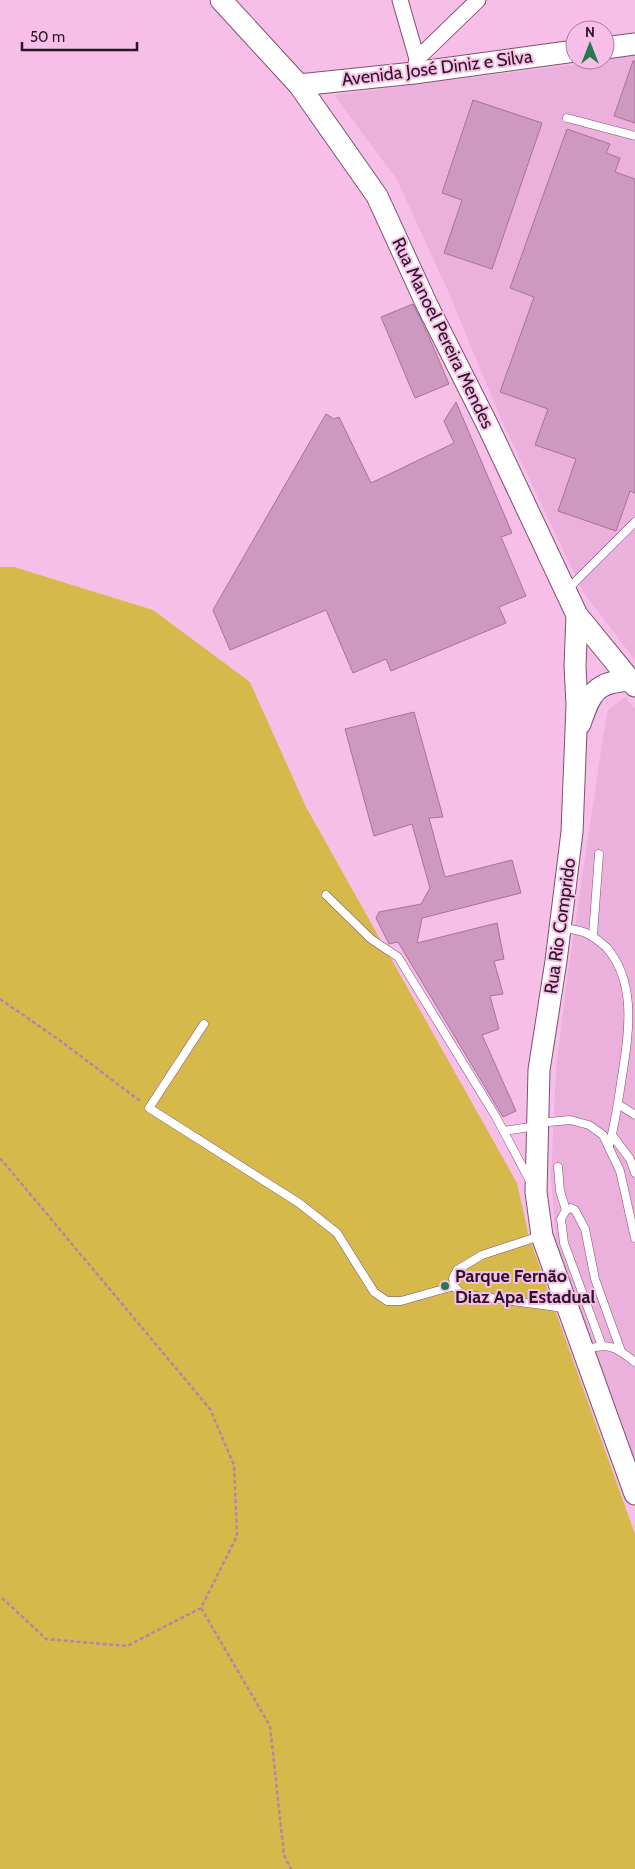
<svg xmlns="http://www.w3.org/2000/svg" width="635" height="1869" viewBox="0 0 635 1869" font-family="Cabin,sans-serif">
	<rect width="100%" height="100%" fill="#f7bfe8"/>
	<g fill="#ecb0dc">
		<path d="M635,54V660L583,592L501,419L448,291L397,180L334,95L594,62Z"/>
		<path d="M625,697L635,709V1463L556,1246L551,1177L556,1070L569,965L602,744L608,710Z"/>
	</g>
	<path fill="#d5ba4b" d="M0,567H14L153,610L250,682L306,807L517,1183L529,1237L635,1534V1869H0Z"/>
	<g fill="#ce99c0" stroke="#a57299">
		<path d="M633,61H635V123L614,116Z"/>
		<path d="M473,100L542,123L492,269L444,253L462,200L442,193Z"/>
		<path d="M567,129L610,144L606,153L620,158L615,172L635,179V493L630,491L616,531L558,511L576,459L535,445L548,409L500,392L534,297L510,288Z"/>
		<path d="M413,304L429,337L449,384L415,398L381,317Z"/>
		<path d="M456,402L512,533L501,537L526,596L499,607L506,623L391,671L386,659L353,673L326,610L230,650L213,610L326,414L334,419L339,417L371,483L454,443L444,421Z"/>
		<path d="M414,712L443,817L429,818L445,877L512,860L521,893L422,918L417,943L497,923L504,959L494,961L503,994L490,996L499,1029L482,1035L516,1111L503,1117L398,942L389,944L376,918L379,912L421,904L430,888L412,824L374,836L345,729Z"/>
	</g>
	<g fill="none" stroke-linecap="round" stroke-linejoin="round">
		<g stroke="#7f4f74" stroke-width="9">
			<g id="lane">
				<path d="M567,118L635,136"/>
				<path d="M567,590L635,522"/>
				<path d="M326,895L371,939L398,957L496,1117L530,1181"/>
				<path d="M562,928C583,930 590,933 606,947C635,979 630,1028 623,1070C619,1095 616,1121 609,1146"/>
				<path d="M593,935L599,854"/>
				<path d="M204,1024L149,1108L299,1203L337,1233L374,1292L387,1301H401L454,1286"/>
				<path d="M618,1104L635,1115"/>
				<path d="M504,1131L530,1127L538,1123L570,1120L589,1125L603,1135L620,1171L635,1238"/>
				<path d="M612,1135L630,1159L635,1173"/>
				<path d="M558,1167L560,1191L566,1210L571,1208L575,1210L585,1229L595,1279L621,1351"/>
				<path d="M566,1210L561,1219L564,1243L602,1346"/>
				<path d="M540,1236L482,1255L457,1270L453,1278L454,1286L461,1294L564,1308"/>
				<path d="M585,1350C609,1342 616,1347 635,1362"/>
			</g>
		</g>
		<g stroke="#7f4f74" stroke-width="17">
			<g id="street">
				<path d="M400,0L417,59"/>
				<path d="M414,73L417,59L478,0"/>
			</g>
		</g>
		<g stroke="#7f4f74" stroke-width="23">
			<g id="secondary">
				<path d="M221,0L299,85L377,196L427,305L488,426L577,615L635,686"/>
				<path d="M605,48L635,44"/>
				<path d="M299,85L414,73L575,51"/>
				<path d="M577,615L575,666L577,705L572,832L556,961L539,1070L536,1192L542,1236L635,1494"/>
				<path d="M580,724C591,692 595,682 631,680"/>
			</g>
		</g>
		<g stroke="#b186a6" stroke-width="2.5" stroke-dasharray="4 2.5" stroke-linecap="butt">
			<path d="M0,999L62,1042L140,1101"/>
			<path d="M0,1158L210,1409L234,1465L237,1536L201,1608L127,1646L46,1639L0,1596"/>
			<path d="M201,1608L270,1726L284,1855L291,1869"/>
		</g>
		<use href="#lane" stroke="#fff" stroke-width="8"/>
		<use href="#street" stroke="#fff" stroke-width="15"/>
		<use href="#secondary" stroke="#fff" stroke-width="21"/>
	</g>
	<circle fill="#257a4d" stroke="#f7bfe8" stroke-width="2" cx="445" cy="1286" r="5"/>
	<g text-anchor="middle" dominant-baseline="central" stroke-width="4" stroke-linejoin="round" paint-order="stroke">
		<g font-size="18" fill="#291524" stroke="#f7bfe8">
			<text transform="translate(437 68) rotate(-7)">Avenida José Diniz e Silva</text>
			<text transform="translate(443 333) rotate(64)">Rua Manoel Pereira Mendes</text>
			<text transform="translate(560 926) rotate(-82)">Rua Rio Comprido</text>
		</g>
		<g font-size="18" font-weight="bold" fill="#291524" stroke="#f7bfe8" text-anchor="start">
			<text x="455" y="1276">Parque Fernão<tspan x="455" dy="21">Diaz Apa Estadual</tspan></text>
		</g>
	</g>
	<g transform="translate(590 45)"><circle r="24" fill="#f7bfe8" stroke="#a57b9a"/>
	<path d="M0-4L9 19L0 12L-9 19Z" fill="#257a4d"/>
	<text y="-8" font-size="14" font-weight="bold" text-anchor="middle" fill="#291524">N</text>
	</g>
	<path d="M22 42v8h115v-8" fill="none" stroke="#291524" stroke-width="2.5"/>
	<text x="30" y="42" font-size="15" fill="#291524" stroke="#f7bfe8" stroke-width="4" paint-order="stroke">50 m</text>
</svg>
